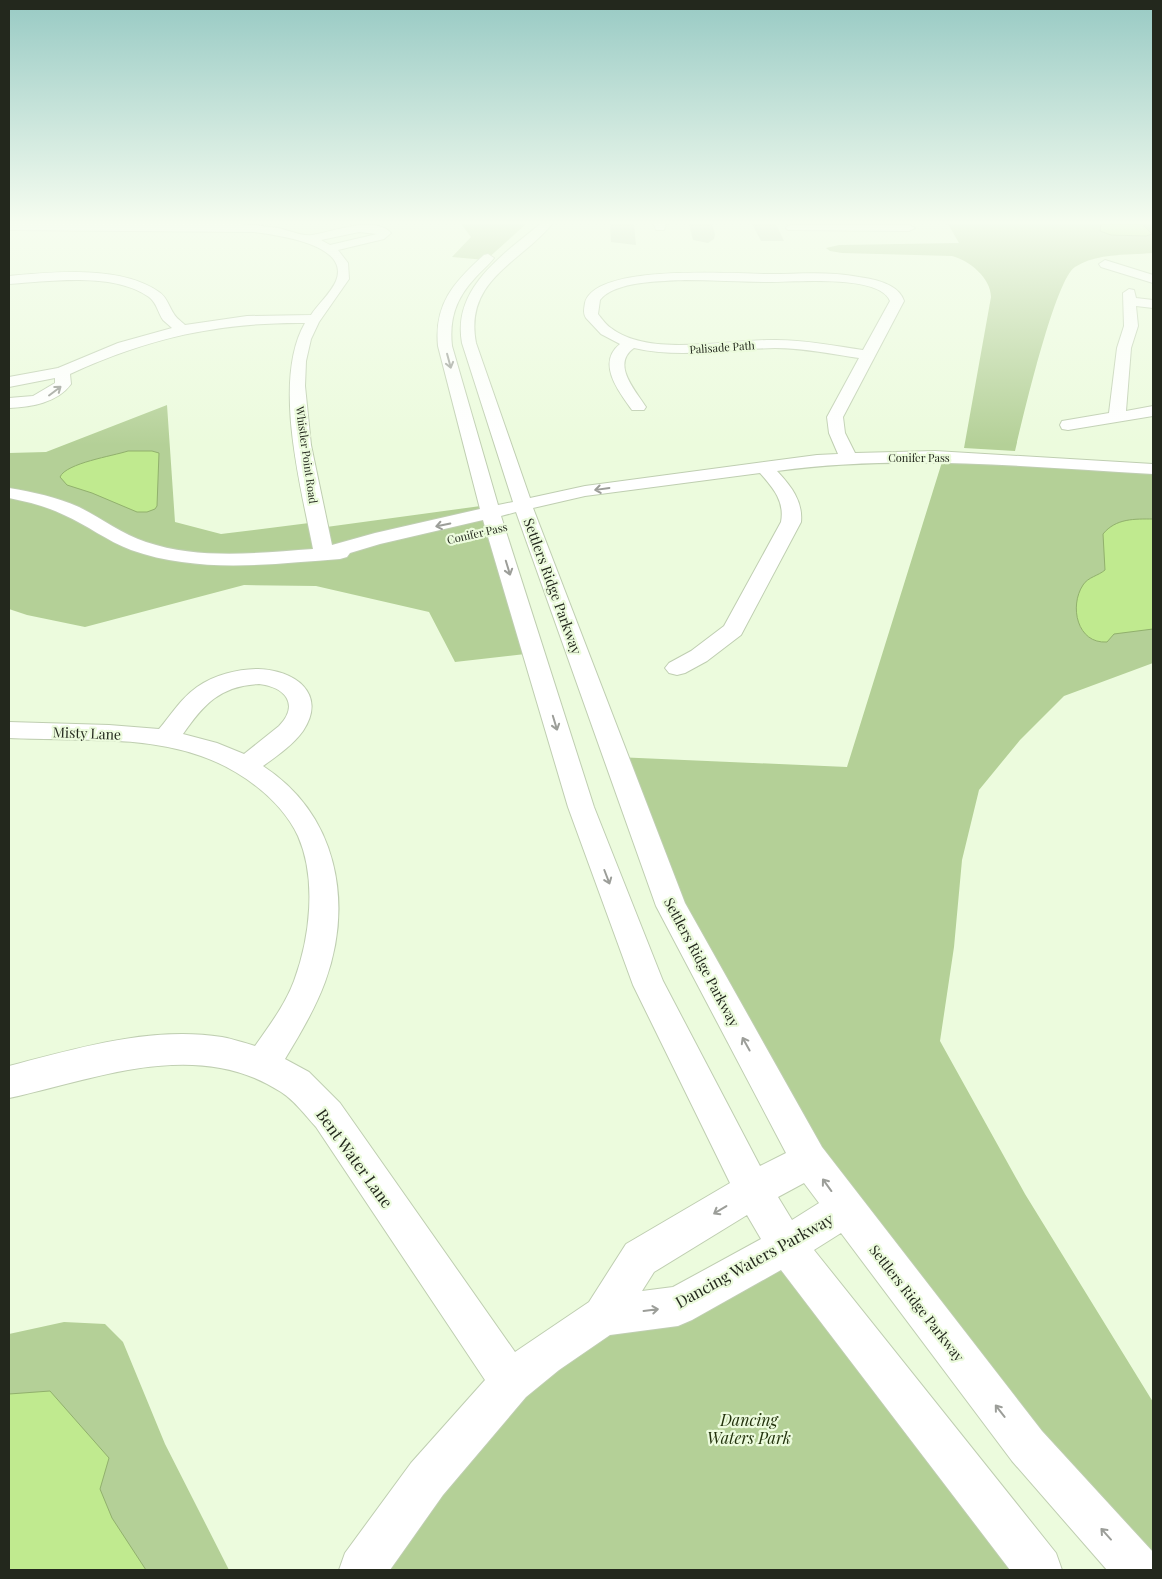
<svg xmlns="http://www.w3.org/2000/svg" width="1162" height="1579" viewBox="0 0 1162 1579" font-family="'Playfair Display',serif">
	<rect width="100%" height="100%" fill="#ecfbdd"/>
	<g fill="#b4d097">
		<path d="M461,224H526L486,260L452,257L471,237Z"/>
		<path d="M948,224H1153V253C1129,255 1096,253 1075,267C1055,279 1022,421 1015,451L964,448L991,297C991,278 969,260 952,256L842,253L830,251L826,248L839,245L959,243Z"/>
		<path d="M167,405L175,522L221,534L317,522L319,528L488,505L534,653L455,662L429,612L316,586L244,585L85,627L27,615L9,609V453L46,452Z"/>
		<path d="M942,462L1153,469V663L1064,696L1020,740L979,790L962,860L954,947L940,1041L1025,1194L1153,1402V1570H1138L1027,1446L844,1209L671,906L616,757L847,767Z"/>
		<path d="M786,1246L1039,1570H363L511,1382Z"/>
		<path d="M64,1322L105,1324L123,1342L165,1444L229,1570H9V1334Z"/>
	</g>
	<g fill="#c0ea8f" stroke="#91b06d">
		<path d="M1101,224H1142L1152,234L1146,236L1111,235L1100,231Z"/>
		<path d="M128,451H152L159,453L157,506L155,509L147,512H137L92,493L67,485L60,477C66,463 113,456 128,451Z"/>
		<path d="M1153,519V629L1114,634L1107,642C1077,644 1069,606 1083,585C1088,577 1098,576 1105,570L1103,534C1116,518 1135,519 1153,519Z"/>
		<path d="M50,1391L109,1458L100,1489L112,1518L146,1570H9V1394Z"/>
	</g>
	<g fill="#c5d4b7">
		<path d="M610,224H634L636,245L611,242Z"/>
		<path d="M689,224H712L715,234L714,239L708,243L693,240Z"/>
		<path d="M752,224H776L784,241H761Z"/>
	</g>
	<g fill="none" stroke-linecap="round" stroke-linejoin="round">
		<g stroke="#bfceb1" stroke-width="2">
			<g id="minor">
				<path d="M9,224H240C253,225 266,226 278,228C288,230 303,237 312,235C333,232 374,215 391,233L384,239L338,250L348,263L349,279L319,322L311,339L306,361L305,386L311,445L332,545L375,533L480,509L438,346C434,304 454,282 484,255L488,254L494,258C489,265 481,271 475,278C456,298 449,319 452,346L498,505L513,502L462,343C452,288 503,255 540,224H552C520,263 464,280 476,343L530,498L585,486L817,455L838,454L829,433L827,417L859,358C831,354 803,348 775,348C727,349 681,359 634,348C611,364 635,390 646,407L644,410H632C619,392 596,363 620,344L601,334L586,318C583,313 584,309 585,303C595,263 735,274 769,274C799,274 830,271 859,277C874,279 899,284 904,301L843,417L845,433L855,453L935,451L1153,464V474C1028,467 902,454 777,471C791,486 803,501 801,522L741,635L707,661L685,673L677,675L669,673L665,668L669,663L691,651L724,626L781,522C785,501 773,488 760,473L585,496L533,508L685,903L822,1147L1042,1431L1153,1552V1570H1107L1012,1461L841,1233L814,1250L1056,1553L1062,1570H1010L781,1270L692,1320L678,1326L610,1335L559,1370L526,1397L443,1495L390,1570H339L345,1553L411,1463L485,1380L316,1127C305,1115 295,1101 281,1092C197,1037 96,1079 9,1098V1066C78,1048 151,1026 222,1037C233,1039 245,1043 255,1046C269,1026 285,1005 294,981C310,938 317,879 298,836C281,799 239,769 201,756C141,735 72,741 9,738V722L109,725L159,729C171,715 181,698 197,687C214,675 238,669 258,669C294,670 328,693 303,731C293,745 277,756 263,766C337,814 354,902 325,982C315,1009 300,1034 285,1059L309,1072L340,1103L515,1352L589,1302L626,1244L730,1183L633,985L568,807L483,520L380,544L350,553L347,557L340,559C271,564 199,574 131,550C107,541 87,525 64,515C46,506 28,502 9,498V488C33,492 57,497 79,507C101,518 122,534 146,542C200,560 258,553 313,549C301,487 272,380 305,323C219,322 148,338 70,374L71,384C57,403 31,407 9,408V398L33,396L55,383V378L9,387V377L58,368L118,343L172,328C169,325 166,323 163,320C158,313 157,303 149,297C114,272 50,281 9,284V276C52,272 121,265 159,292C167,297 169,307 174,314C176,318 181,321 185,325L247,316L311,315C318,304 331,293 336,281C351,244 276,235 254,232L9,230ZM359,232L377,234L330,245L321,240ZM685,280C713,280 741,282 769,282C794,282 880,274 890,301L863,350C835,346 805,340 776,340C729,339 650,358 611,328C606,325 602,319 598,314L600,300C614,281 663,281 685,280ZM516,512L656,906L786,1153L760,1166L663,981L594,807L501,516ZM259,684C285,687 300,704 279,726L244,754L217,743L183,734C204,704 220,686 259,684ZM804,1183L819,1203L792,1220L778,1197ZM747,1215L761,1239L673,1287L642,1291L654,1272Z"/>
				<path d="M654,224H666L664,230H656Z"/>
				<path d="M792,225H909L915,228L909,231L788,230L786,228L788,226Z"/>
				<path d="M1105,260L1153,275V283L1101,267L1099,264Z"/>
				<path d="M1129,289L1134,290L1136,298L1153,300V308L1136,306L1138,326L1131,348L1126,411L1153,406V416L1068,430L1062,429L1060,425L1062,421L1109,413L1117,348L1124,326L1123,293Z"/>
			</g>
		</g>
		<use href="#minor" fill="#fff" fill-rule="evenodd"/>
	</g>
	<defs><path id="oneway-shaft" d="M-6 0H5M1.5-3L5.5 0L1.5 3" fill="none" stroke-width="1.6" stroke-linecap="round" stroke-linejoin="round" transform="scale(1.25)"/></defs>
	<g stroke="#9c9e99">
		<use href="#oneway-shaft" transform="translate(449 361) rotate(75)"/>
		<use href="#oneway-shaft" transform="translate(55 391) rotate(-37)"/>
		<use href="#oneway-shaft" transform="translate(602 489) rotate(172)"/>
		<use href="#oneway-shaft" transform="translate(443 525) rotate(168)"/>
		<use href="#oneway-shaft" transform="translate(508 568) rotate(73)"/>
		<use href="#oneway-shaft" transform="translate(555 723) rotate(73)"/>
		<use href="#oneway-shaft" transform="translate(607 877) rotate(69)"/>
		<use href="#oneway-shaft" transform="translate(746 1044) rotate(-119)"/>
		<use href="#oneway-shaft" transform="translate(827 1185) rotate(-126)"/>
		<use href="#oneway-shaft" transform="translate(720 1210) rotate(149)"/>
		<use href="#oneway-shaft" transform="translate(651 1310) rotate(-7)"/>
		<use href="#oneway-shaft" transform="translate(1000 1411) rotate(-128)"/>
		<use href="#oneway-shaft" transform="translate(1106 1534) rotate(-132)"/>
	</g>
	<linearGradient id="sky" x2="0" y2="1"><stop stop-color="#98cac4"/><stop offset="0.5" stop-color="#f6fdf0"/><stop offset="1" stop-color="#f6fdf0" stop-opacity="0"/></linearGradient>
	<rect width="1162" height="445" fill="url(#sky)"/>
	<g text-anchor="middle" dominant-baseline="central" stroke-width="4.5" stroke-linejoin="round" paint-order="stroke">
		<g font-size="11" fill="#23281d" stroke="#ecfbdd">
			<text transform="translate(722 347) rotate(-4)">Palisade Path</text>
			<text transform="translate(307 455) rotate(82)">Whistler Point Road</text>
			<text x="919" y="457">Conifer Pass</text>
			<text transform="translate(477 533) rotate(-13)">Conifer Pass</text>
		</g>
		<g font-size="14" fill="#23281d" stroke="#ecfbdd">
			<text transform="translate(553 586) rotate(70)">Settlers Ridge Parkway</text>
			<text transform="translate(87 733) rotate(2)">Misty Lane</text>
			<text transform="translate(702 962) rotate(62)">Settlers Ridge Parkway</text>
			<text transform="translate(917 1303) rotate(52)">Settlers Ridge Parkway</text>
		</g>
		<g font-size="16" fill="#23281d" stroke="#ecfbdd">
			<text transform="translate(355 1158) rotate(54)">Bent Water Lane</text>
			<text transform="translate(754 1260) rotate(-29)">Dancing Waters Parkway</text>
		</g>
		<g font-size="16" font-style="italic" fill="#21310b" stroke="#ecfbdd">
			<text x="749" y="1419">Dancing<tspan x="749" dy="18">Waters Park</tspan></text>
		</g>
	</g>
	<rect width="1162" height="1579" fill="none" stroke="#23281d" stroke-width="20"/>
</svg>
